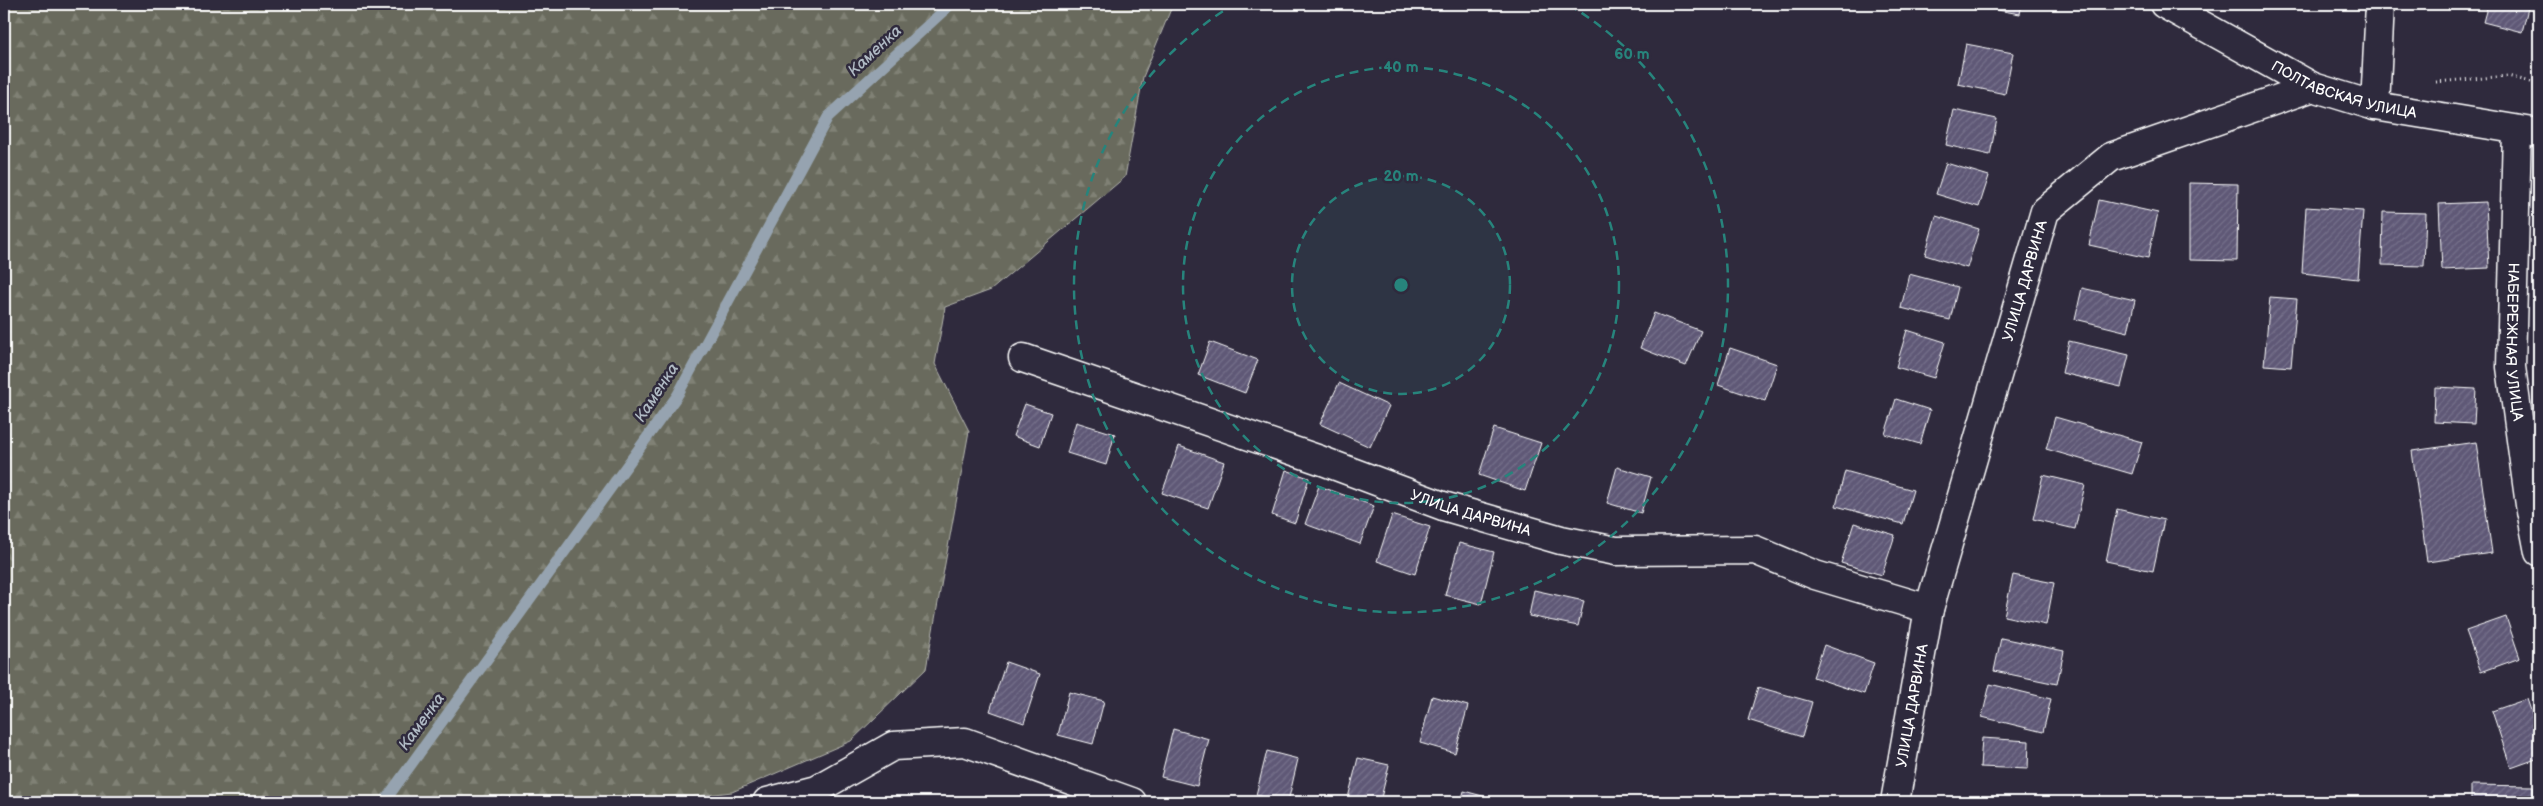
<svg xmlns="http://www.w3.org/2000/svg" width="2543" height="806" viewBox="0 0 2543 806" font-family="'Balsamiq Sans',sans-serif">
	<defs>
		<pattern id="forest-firs" width="22" height="20" patternUnits="userSpaceOnUse" patternTransform="scale(1.25)"><rect width="22" height="20" fill="#696b5d"/><path d="M5 1l3.5 6h-7zM16 11l3.5 6h-7z" fill="#808175"/></pattern>
		<pattern id="building-hatch" width="6" height="6" patternUnits="userSpaceOnUse" patternTransform="scale(1.25)"><rect width="6" height="6" fill="#5e5876"/><path d="M-1 1l2-2M0 6l6-6M5 7l2-2" fill="none" stroke="#76718b"/></pattern>
	</defs>
	<rect width="100%" height="100%" fill="#2f2a3d"/>
	<filter id="ink" filterUnits="userSpaceOnUse"><feTurbulence type="fractalNoise" baseFrequency=".02" numOctaves="2"/><feDisplacementMap in="SourceGraphic" scale="10" xChannelSelector="R" yChannelSelector="G"/><feConvolveMatrix kernelMatrix="1 2 1 2 8 2 1 2 1" color-interpolation-filters="sRGB"/></filter>
	<g filter="url(#ink)">
		<path fill="url(#forest-firs)" stroke="#b4b5ae" d="M4,4H1173L1143,77L1125,177L991,290L945,307L935,364L969,431L926,669L851,741L732,792L645,802H573L502,796L494,802H4Z"/>
		<g fill="none" stroke-linecap="round" stroke-linejoin="round">
			<path stroke="#96a3b0" stroke-width="11" d="M384,802L677,396L828,117L951,4"/>
		</g>
		<g fill="url(#building-hatch)" stroke="#fff">
			<path d="M1975,4H2022L2020,14L1975,6Z"/>
			<path d="M2488,4H2529L2522,32L2483,22Z"/>
			<path d="M1966,44L2013,53L2005,94L1958,84Z"/>
			<path d="M1954,110L1997,119L1990,155L1946,145Z"/>
			<path d="M1946,163L1989,176L1979,207L1936,194Z"/>
			<path d="M2189,183L2238,184L2237,261L2189,260Z"/>
			<path d="M2099,200L2158,213L2148,258L2089,245Z"/>
			<path d="M2486,202L2489,268L2442,270L2439,204Z"/>
			<path d="M2306,207L2363,211L2358,279L2302,273Z"/>
			<path d="M2534,207H2539V258H2536Z"/>
			<path d="M2383,212L2426,213L2424,266L2382,265Z"/>
			<path d="M1936,216L1979,229L1967,268L1925,255Z"/>
			<path d="M1909,274L1958,287L1950,320L1901,308Z"/>
			<path d="M2082,288L2135,300L2128,332L2075,319Z"/>
			<path d="M2270,297L2297,299L2291,367L2264,365Z"/>
			<path d="M1654,313L1701,331L1686,366L1640,348Z"/>
			<path d="M1907,330L1945,342L1934,378L1896,367Z"/>
			<path d="M2069,341L2129,355L2121,387L2062,373Z"/>
			<path d="M1210,342L1258,360L1245,393L1198,375Z"/>
			<path d="M1730,348L1777,364L1765,401L1718,385Z"/>
			<path d="M1339,383L1389,406L1370,447L1320,424Z"/>
			<path d="M2435,387L2476,389L2474,424L2434,422Z"/>
			<path d="M1896,399L1930,410L1920,444L1885,434Z"/>
			<path d="M1025,404L1051,413L1040,446L1013,436Z"/>
			<path d="M2055,417L2142,442L2132,474L2046,449Z"/>
			<path d="M1076,422L1115,434L1106,465L1067,453Z"/>
			<path d="M1494,428L1541,443L1525,491L1479,475Z"/>
			<path d="M2476,442L2492,553L2427,562L2412,451Z"/>
			<path d="M1179,446L1224,462L1208,508L1162,493Z"/>
			<path d="M1617,467L1651,477L1641,513L1607,503Z"/>
			<path d="M1286,470L1309,478L1295,523L1272,515Z"/>
			<path d="M1845,471L1913,490L1903,524L1836,506Z"/>
			<path d="M2043,475L2085,485L2075,529L2033,519Z"/>
			<path d="M1319,486L1374,506L1360,544L1305,524Z"/>
			<path d="M2117,509L2164,520L2153,571L2106,561Z"/>
			<path d="M1392,515L1430,527L1415,574L1377,561Z"/>
			<path d="M1854,523L1895,535L1882,575L1841,563Z"/>
			<path d="M1459,543L1494,552L1481,604L1445,595Z"/>
			<path d="M2013,575L2054,583L2046,625L2004,616Z"/>
			<path d="M1534,590L1584,601L1578,626L1529,616Z"/>
			<path d="M2506,617L2520,658L2481,672L2466,631Z"/>
			<path d="M2001,638L2064,651L2057,684L1994,671Z"/>
			<path d="M1824,645L1874,663L1864,694L1813,677Z"/>
			<path d="M1006,662L1040,674L1024,723L990,711Z"/>
			<path d="M1990,684L2051,699L2043,732L1982,717Z"/>
			<path d="M1758,687L1812,702L1802,737L1748,720Z"/>
			<path d="M1069,692L1104,701L1093,744L1058,735Z"/>
			<path d="M1432,696L1468,706L1455,753L1420,743Z"/>
			<path d="M2527,699L2539,734V758L2511,768L2492,711Z"/>
			<path d="M1173,729L1209,739L1197,786L1161,777Z"/>
			<path d="M1982,738L2029,741L2028,769L1980,767Z"/>
			<path d="M1267,751L1298,759L1288,802L1256,795Z"/>
			<path d="M1358,758L1389,765L1380,802H1347Z"/>
			<path d="M2471,785L2533,786V802H2471Z"/>
			<path d="M1464,791L1501,801V802H1461Z"/>
		</g>
		<g fill="none" stroke-linecap="round" stroke-linejoin="round">
			<g stroke="#fff" stroke-width="31">
				<g id="minor">
					<path id="s1" d="M2164,4L2313,87L2375,106L2539,133"/>
					<path d="M2375,106L2380,4"/>
					<path id="s2" d="M2517,130L2511,367L2530,505L2539,552"/>
					<path id="s3" d="M1023,358L1320,460L1443,506L1561,540L1616,551L1755,550L1815,575L1929,609"/>
					<path d="M767,802L817,789L893,746L965,742L1132,802"/>
					<path id="s4" d="M1895,802L1929,609L2045,211L2111,157L2313,87"/>
				</g>
			</g>
			<g stroke="#fff" stroke-width="3" stroke-dasharray="1 4" stroke-linecap="butt">
				<path d="M2118,4L2131,10"/>
				<path d="M2436,82L2508,76L2539,84"/>
			</g>
			<use href="#minor" stroke="#2f2a3d" stroke-width="28"/>
		</g>
	</g>
	<circle cx="1401" cy="285" r="109" fill="#27847c" fill-opacity=".12"/>
	<g fill="none" stroke="#27847c" stroke-width="2.5" stroke-dasharray="9 6">
		<circle cx="1401" cy="285" r="109"/>
		<circle cx="1401" cy="285" r="218"/>
		<path d="M1569 5A327 327 0 1 1 1233 5"/>
	</g>
	<g text-anchor="middle" dominant-baseline="central" stroke-width="5" stroke-linejoin="round" paint-order="stroke">
		<g font-size="15" fill="#fff" stroke="#2f2a3d">
			<text stroke="none"><textPath href="#s1" startOffset="201">ПОЛТАВСКАЯ УЛИЦА</textPath></text>
			<text stroke="none"><textPath href="#s4" startOffset="538">УЛИЦА ДАРВИНА</textPath></text>
			<text stroke="none"><textPath href="#s2" startOffset="212">НАБЕРЕЖНАЯ УЛИЦА</textPath></text>
			<text stroke="none"><textPath href="#s3" startOffset="474">УЛИЦА ДАРВИНА</textPath></text>
			<text stroke="none"><textPath href="#s4" startOffset="98">УЛИЦА ДАРВИНА</textPath></text>
		</g>
		<g font-size="16" font-style="italic" fill="#b0bac4" stroke="#2f2a3d">
			<text transform="translate(875 51) rotate(-43)">Каменка</text>
			<text transform="translate(657 393) rotate(-57)">Каменка</text>
			<text transform="translate(422 722) rotate(-54)">Каменка</text>
		</g>
	</g>
	<circle cx="1401" cy="285" r="8" fill="#27847c" stroke="#2f2a3d" stroke-width="2.5"/>
	<g font-size="15" text-anchor="middle" font-weight="bold" fill="#27847c" stroke="#2f2a3d" stroke-width="5" stroke-linejoin="round" paint-order="stroke">
		<text x="1632" y="59">60 m</text>
		<text x="1401" y="72">40 m</text>
		<text x="1401" y="181">20 m</text>
	</g>
	<rect width="2543" height="806" fill="none" stroke="#2f2a3d" stroke-width="20"/>
	<rect x="10" y="10" width="2523" height="786" fill="none" stroke="#fff" stroke-width="2" filter="url(#ink)"/>
</svg>
